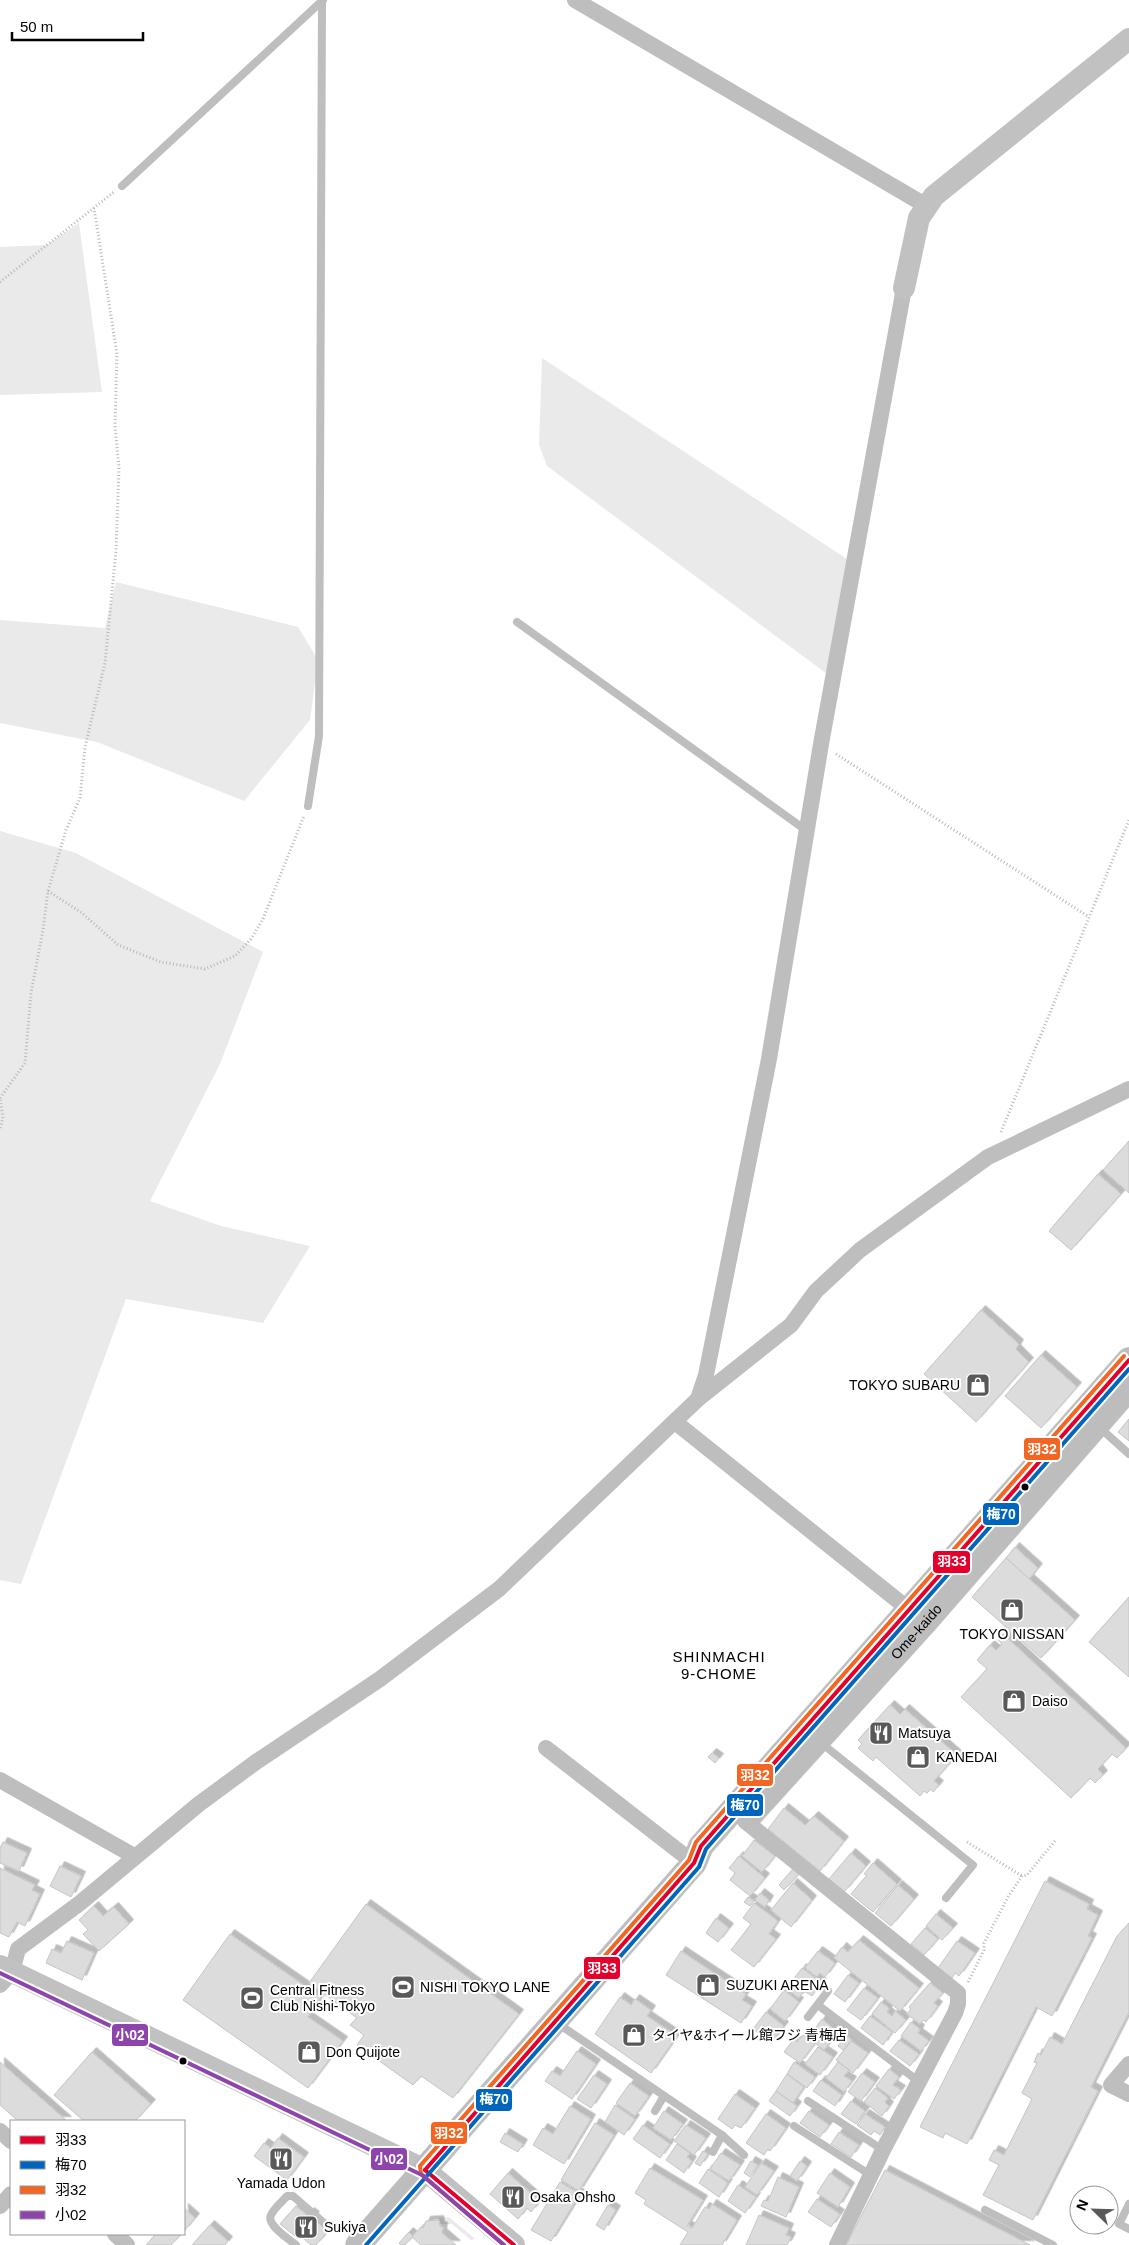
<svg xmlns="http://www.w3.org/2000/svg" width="1129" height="2245" viewBox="0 0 1129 2245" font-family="Arial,'Noto Sans JP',sans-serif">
	<defs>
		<filter id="shadow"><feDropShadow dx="4.5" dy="-4.5" stdDeviation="0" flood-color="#0004"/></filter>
	</defs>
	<rect width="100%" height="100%" fill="#fff"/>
	<g fill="#eaeaea">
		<path d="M79,223L102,392L0,395V247L47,245Z"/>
		<path d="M542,358L853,563L831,677L547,466L539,445Z"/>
		<path d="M116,582L298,627L318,660L310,720L244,801L97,742L0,723V620L105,628Z"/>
		<path d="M0,831L76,853L263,952L220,1064L150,1201L221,1226L310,1246L263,1323L126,1299L21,1584L0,1580Z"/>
		<path d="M449,2217L474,2238L472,2241L452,2224H440L439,2218Z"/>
	</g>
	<g fill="#dcdcdc" stroke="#c5c5c5" filter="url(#shadow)">
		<path d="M1129,1141V1193L1103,1170Z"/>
		<path d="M1098,1174L1121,1194L1071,1250L1049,1231Z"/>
		<path d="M981,1310L1019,1344L1016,1349L1029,1362L976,1422L924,1374Z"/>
		<path d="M1041,1355L1077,1387L1041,1428L1005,1396Z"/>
		<path d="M1129,1419V1441L1118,1432Z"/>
		<path d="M1015,1547L1038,1568L1029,1579L1006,1558Z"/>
		<path d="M1006,1558L1075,1620L1041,1658L972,1597Z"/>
		<path d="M1129,1597V1677L1089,1642Z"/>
		<path d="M1003,1634L1126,1748L1117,1758L1112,1754L1098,1769L1103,1775L1095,1783L1090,1778L1071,1798L961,1697L987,1669L977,1660L990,1645L996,1650L1002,1644L998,1640Z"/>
		<path d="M890,1705L900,1714L905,1709L957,1755L934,1781L939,1785L933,1792L931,1789L927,1793L924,1791L920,1796L876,1757L873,1761L858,1748L862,1744L858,1740Z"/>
		<path d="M712,1753L719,1758L715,1763L708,1757Z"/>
		<path d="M784,1808L805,1825L814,1816L844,1841L820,1871L768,1829Z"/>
		<path d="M754,1840L775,1856L762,1872L742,1856Z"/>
		<path d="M3,1842L27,1853L19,1871L0,1863V1848Z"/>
		<path d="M851,1853L866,1866L844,1892L829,1879Z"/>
		<path d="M739,1856L765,1878L750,1896L730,1880L735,1873L729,1868Z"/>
		<path d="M873,1863L897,1884L873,1912L851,1894L867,1875L864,1874Z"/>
		<path d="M60,1866L81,1876L71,1897L50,1886Z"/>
		<path d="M0,1868L35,1885L32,1890L40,1894L25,1926L17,1922L9,1937L0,1933Z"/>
		<path d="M793,1869L799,1874L784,1890L779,1885Z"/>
		<path d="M1045,1881L1089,1904L1087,1909L1098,1915L1088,1936L1092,1938L1052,2016L1036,2007L967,2144L945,2133L943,2138L920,2127Z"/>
		<path d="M793,1883L812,1900L791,1927L771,1910Z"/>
		<path d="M898,1885L914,1899L891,1926L875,1913Z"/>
		<path d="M760,1893L769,1900L765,1907L755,1900Z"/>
		<path d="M748,1897L754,1901L750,1906L744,1902Z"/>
		<path d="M754,1903L778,1921L769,1934L776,1939L754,1967L731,1950L751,1924L743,1918Z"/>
		<path d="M366,1904L519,2014L453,2098L421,2076L413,2085L357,2045L364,2035L350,2025L357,2018L309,1983Z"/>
		<path d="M94,1906L103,1916L114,1907L129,1924L99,1951L83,1934L88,1930L79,1920Z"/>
		<path d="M936,1914L953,1928L942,1940L926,1926Z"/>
		<path d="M716,1918L729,1928L718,1942L706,1933Z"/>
		<path d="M1129,1923V2012L1091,2087L1098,2091L1033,2220L983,2195L999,2165L989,2160L994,2150L1004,2155L1032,2099L1022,2093L1037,2063L1034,2062L1038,2053L1041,2055L1050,2037L1062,2044L1117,1936Z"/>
		<path d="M925,1928L938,1939L924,1955L911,1944Z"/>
		<path d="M230,1934L321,1997L308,2017L343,2041L308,2088L183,2000Z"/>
		<path d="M859,1940L919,1988L900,2011L834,1958L842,1947L848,1952Z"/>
		<path d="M67,1941L94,1953L82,1980L46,1963L52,1949L61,1953Z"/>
		<path d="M957,1941L975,1953L959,1976L955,1973L952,1978L938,1968Z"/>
		<path d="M681,1951L746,1994L742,2000L752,2006L741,2023L666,1975Z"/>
		<path d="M818,1951L835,1963L825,1977L820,1973L817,1977L805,1968Z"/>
		<path d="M802,1968L822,1983L812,1996L804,1991L799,1998L786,1989Z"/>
		<path d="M848,1975L859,1983L845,2002L834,1994Z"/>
		<path d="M930,1983L943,1993L934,2003L938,2006L926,2022L923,2020L920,2024L907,2014L911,2009L909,2007Z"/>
		<path d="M864,1988L878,1998L861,2020L847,2010Z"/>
		<path d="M784,1990L799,2002L785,2021L770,2009Z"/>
		<path d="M620,1997L631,2005L635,1999L651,2010L647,2016L677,2036L651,2073L595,2034Z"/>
		<path d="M881,2002L889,2008L887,2012L892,2016L895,2011L906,2020L895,2033L872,2014Z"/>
		<path d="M766,2012L784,2026L771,2043L753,2029Z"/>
		<path d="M870,2016L892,2032L883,2045L861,2028Z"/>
		<path d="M822,2019L834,2029L830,2034L834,2037L824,2050L808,2038Z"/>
		<path d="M911,2022L920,2029L918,2033L929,2041L921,2051L901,2036Z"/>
		<path d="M803,2035L815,2043L800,2063L784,2052L794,2039L797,2042Z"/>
		<path d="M846,2035L852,2040L843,2050L838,2046Z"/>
		<path d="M899,2040L919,2054L910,2066L890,2051Z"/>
		<path d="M851,2041L868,2053L853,2073L836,2060Z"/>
		<path d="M818,2047L833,2057L820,2075L805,2064Z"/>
		<path d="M577,2051L596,2064L572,2099L545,2081L552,2071L560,2076Z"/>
		<path d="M92,2052L151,2104L135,2121H84L54,2095Z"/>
		<path d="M0,2062L67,2121H18L0,2105Z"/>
		<path d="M794,2062L815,2077L807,2088L787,2074Z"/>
		<path d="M838,2062L849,2070L844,2076L852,2081L844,2092L826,2078Z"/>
		<path d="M889,2069L899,2077L893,2085L901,2090L894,2099L876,2086Z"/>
		<path d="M862,2073L875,2082L861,2101L848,2092Z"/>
		<path d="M787,2074L804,2087L793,2103L776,2091Z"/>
		<path d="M594,2075L607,2084L591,2108L577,2099Z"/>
		<path d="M821,2080L842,2095L835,2106L813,2091Z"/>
		<path d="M630,2083L649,2096L635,2116L616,2103Z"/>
		<path d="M875,2088L888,2098L885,2102L889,2106L882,2116L864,2102Z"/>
		<path d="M776,2091L797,2106L790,2116L769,2101Z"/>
		<path d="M735,2094L755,2108L741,2128L735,2125L732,2129L718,2119Z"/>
		<path d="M851,2101L865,2111L856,2124L841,2114Z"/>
		<path d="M615,2105L635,2119L624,2135L605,2122Z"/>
		<path d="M570,2106L591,2119L564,2164L533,2145L543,2128L553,2134Z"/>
		<path d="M664,2111L683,2124L671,2140L653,2128Z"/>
		<path d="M809,2111L829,2125L820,2137L800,2123Z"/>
		<path d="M766,2114L786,2128L770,2151L768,2149L764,2155L746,2143Z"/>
		<path d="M865,2114L885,2127L880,2135L874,2131L871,2135L857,2125Z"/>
		<path d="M595,2123L614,2135L579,2191L561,2180Z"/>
		<path d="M643,2125L670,2144L660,2158L633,2139Z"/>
		<path d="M686,2125L706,2138L694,2155L674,2141Z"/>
		<path d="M839,2132L859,2145L851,2157L831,2144Z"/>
		<path d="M505,2133L523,2144L518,2152L500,2142Z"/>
		<path d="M278,2138L304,2157L287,2180L254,2156L264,2143L271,2148Z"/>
		<path d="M677,2144L690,2153L687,2157L692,2161L684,2173L666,2160Z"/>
		<path d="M703,2151L708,2154L700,2166L695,2163Z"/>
		<path d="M721,2153L740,2165L729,2181L710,2169Z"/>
		<path d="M751,2161L758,2165L750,2177L744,2173Z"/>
		<path d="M800,2161L807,2166L797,2181L790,2176Z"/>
		<path d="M761,2163L774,2171L757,2195L745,2187Z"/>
		<path d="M650,2168L703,2200L687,2226L692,2228L705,2207L709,2209L712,2204L737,2220L722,2245H680L688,2232L644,2204L646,2200L635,2193Z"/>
		<path d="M708,2169L728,2183L719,2197L699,2183Z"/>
		<path d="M885,2170L1030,2245H846Z"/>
		<path d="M508,2173L540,2201L531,2212L527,2208L518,2219L490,2194Z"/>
		<path d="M830,2173L850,2187L838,2207L817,2193Z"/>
		<path d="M778,2177L799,2187L786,2217L761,2206L764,2200L768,2201Z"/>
		<path d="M560,2182L580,2194L551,2241L531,2230Z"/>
		<path d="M738,2185L756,2197L745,2213L728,2201Z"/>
		<path d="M817,2199L840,2214L831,2227L808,2212Z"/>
		<path d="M608,2205L616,2210L604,2230L596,2225Z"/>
		<path d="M296,2206L307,2215L310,2212L315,2216L313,2218L328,2231L316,2245H311L304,2239L306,2237L299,2231L295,2236L280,2224Z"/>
		<path d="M184,2208L195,2218L184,2231Z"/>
		<path d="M759,2215L789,2228L786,2235L791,2237L787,2245H746Z"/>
		<path d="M439,2220L440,2226L443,2227L442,2233L456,2245H421L412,2237L421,2227L423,2228L426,2221Z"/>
		<path d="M210,2225L228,2241L225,2245H192Z"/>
		<path d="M409,2232L413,2236L405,2245H401L399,2243Z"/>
		<path d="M156,2234H181L171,2245H146Z"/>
	</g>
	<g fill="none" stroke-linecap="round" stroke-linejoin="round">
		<g stroke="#dbdbdb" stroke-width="26">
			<g id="primary">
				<path id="s1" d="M751,1814L925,1622L1129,1388"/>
				<path d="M358,2245L694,1863L701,1846L1129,1360"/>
			</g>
		</g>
		<g stroke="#b8b8b8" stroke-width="3" stroke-dasharray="1 2.5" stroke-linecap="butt">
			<path d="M0,282L114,192"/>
			<path d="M836,754L1089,917"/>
			<path d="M48,891L82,913L118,945L161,962L205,969L235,956L251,939L263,919L304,816"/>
			<path d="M0,1098L25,1063L31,993L43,930L48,891L66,830L80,798L85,747L105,663L116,551L119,468L115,426L117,354L94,208"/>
			<path d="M0,1128L3,1118L0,1098"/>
			<path d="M1001,1132L1129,820"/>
			<path d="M967,1842L1022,1876"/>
			<path d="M968,1982L984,1950V1943L1008,1897L1022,1876L1027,1875L1055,1841"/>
		</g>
		<g stroke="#bebebe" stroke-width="8">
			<path d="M122,186L323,0"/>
			<path d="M517,622L807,831"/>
			<path d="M308,806L319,736L322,2"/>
			<path d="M1099,1427L1129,1454"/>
			<path d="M820,1742L973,1865L946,1898"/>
			<path d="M818,2005L918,2081"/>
			<path d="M808,2017L828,1991"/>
			<path d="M557,2023L722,2135L744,2155"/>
			<path d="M808,2101L883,2150"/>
			<path d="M655,2111L664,2096"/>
			<path d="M794,2126L872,2176"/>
			<path d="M713,2152L722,2135"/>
			<path d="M1129,2204L1119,2224L1129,2229"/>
			<path d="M985,2210L1053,2245"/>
			<path d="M296,2245C289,2239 266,2225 271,2215C274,2208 283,2201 287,2196H293L324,2223L331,2225"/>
		</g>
		<g stroke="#bebebe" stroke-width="16">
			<path d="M575,0L925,205"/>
			<path d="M698,1399L706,1375L769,1059L821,744L904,288"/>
			<path d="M675,1422L917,1616"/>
			<path d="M546,1748L694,1863"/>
			<path d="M0,1780L134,1856"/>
			<path d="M745,1821L958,1993V2004L955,2013L883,2150L837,2245"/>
			<path d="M0,1985L12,1972L18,1949L80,1903L199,1804L256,1762L380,1679L499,1589L698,1399L791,1325L816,1291L860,1250L988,1157L1129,1089"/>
			<path d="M1129,2064L1111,2085L1129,2094"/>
			<path d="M0,2131L11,2141"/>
			<path d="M0,2206L11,2194"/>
			<path d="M115,2234L127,2245"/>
		</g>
		<g stroke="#c1c1c1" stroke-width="22">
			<path d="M904,288L919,218L934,196L1129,39"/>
			<path d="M0,1966L425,2170L514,2245"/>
		</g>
		<use href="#primary" stroke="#bdbdbd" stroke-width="25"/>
		<g stroke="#fff" stroke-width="8">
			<g id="bus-1">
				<path d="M425,2170L694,1863L701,1846L1129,1360"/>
				<path d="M425,2170L514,2245"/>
			</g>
		</g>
		<g stroke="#fff" stroke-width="8">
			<path id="bus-2" d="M366,2245L699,1867L706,1849L1129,1369"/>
		</g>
		<g stroke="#fff" stroke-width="8">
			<path id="bus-3" d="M504,2245L421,2174L420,2166L689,1860L696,1842L1124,1356"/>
		</g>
		<g stroke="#fff" stroke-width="8">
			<path id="bus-4" d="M0,1973L422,2175L504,2245"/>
		</g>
		<use href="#bus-1" stroke="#e4002b" stroke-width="4"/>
		<use href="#bus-2" stroke="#0065bd" stroke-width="4"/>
		<use href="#bus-3" stroke="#f26522" stroke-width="4"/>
		<use href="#bus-4" stroke="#8e44ad" stroke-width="4"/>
	</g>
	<defs>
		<g id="shop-square" transform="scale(1.25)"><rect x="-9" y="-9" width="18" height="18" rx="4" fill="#595959" stroke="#fff"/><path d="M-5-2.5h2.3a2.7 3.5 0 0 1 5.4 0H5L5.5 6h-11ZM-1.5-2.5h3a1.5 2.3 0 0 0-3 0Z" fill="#fff"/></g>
		<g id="restaurant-square" transform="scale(1.25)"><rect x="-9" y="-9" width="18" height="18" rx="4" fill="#595959" stroke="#fff"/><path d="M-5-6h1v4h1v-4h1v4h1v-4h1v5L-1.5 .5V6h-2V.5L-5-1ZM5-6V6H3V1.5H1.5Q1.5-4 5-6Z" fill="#fff"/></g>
		<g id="stadium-square" transform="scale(1.25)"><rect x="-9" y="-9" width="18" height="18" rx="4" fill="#595959" stroke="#fff"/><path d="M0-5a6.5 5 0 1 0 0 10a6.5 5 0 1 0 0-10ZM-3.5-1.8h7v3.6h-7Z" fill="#fff"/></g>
	</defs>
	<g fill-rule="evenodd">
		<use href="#shop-square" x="978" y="1385"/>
		<use href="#shop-square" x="1012" y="1610"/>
		<use href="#shop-square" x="1014" y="1701"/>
		<use href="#restaurant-square" x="881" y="1733"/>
		<use href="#shop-square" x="918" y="1757"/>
		<use href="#shop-square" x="708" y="1985"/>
		<use href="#stadium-square" x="403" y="1987"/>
		<use href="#stadium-square" x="252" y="1998"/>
		<use href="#shop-square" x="634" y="2035"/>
		<use href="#shop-square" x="309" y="2052"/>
		<use href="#restaurant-square" x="281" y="2159"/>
		<use href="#restaurant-square" x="513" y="2197"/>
		<use href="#restaurant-square" x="306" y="2227"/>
	</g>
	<g fill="#000" stroke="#fff" stroke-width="2">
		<circle cx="1025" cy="1487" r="4.5"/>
		<circle cx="183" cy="2061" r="4.5"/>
	</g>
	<g text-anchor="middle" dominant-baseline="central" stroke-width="4" stroke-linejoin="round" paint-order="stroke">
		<g font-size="14" fill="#000" stroke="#fff" text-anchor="start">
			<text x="960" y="1385" text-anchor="end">TOKYO SUBARU</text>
			<text x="1012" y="1634" text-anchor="middle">TOKYO NISSAN</text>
			<text x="1032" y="1701">Daiso</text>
			<text x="898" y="1733">Matsuya</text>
			<text x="936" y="1757">KANEDAI</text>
			<text x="726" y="1985">SUZUKI ARENA</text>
			<text x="420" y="1987">NISHI TOKYO LANE</text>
			<text x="270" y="1990">Central Fitness<tspan x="270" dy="16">Club Nishi-Tokyo</tspan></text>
			<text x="652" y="2035">タイヤ&amp;ホイール館フジ 青梅店</text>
			<text x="326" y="2052">Don Quijote</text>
			<text x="281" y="2183" text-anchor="middle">Yamada Udon</text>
			<text x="530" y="2197">Osaka Ohsho</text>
			<text x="324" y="2227">Sukiya</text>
		</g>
		<g font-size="14" fill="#000" stroke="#fff">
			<text stroke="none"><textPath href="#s1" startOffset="246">Ome-kaido</textPath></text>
		</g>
		<g font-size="15" letter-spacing="1" fill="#000" stroke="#fff">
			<text x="719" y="1656">SHINMACHI<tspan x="719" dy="17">9-CHOME</tspan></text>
		</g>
	</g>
	<g stroke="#fff" stroke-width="2">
		<rect x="1023" y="1437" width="38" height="24" rx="5" fill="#f26522"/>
		<rect x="982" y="1502" width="38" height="24" rx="5" fill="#0065bd"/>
		<rect x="932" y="1550" width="39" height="24" rx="5" fill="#e4002b"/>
		<rect x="736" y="1763" width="38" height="24" rx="5" fill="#f26522"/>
		<rect x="726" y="1793" width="38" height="24" rx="5" fill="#0065bd"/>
		<rect x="583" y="1956" width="38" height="24" rx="5" fill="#e4002b"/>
		<rect x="111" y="2023" width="38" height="24" rx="5" fill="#8e44ad"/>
		<rect x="475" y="2088" width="38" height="24" rx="5" fill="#0065bd"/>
		<rect x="430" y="2121" width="38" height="24" rx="5" fill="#f26522"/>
		<rect x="370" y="2147" width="38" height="24" rx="5" fill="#8e44ad"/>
	</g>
	<g font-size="14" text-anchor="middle" font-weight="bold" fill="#fff">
		<text x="1042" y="1454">羽32</text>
		<text x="1001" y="1519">梅70</text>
		<text x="952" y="1566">羽33</text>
		<text x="755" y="1780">羽32</text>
		<text x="745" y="1810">梅70</text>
		<text x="602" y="1973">羽33</text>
		<text x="130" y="2040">小02</text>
		<text x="494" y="2104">梅70</text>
		<text x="449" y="2138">羽32</text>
		<text x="389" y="2164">小02</text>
	</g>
	<rect x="10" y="2120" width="175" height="115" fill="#ffffff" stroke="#999999"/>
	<rect x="20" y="2136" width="25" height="8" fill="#e4002b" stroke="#999999"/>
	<text x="55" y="2145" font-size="15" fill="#000000">羽33</text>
	<rect x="20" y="2161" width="25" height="8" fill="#0065bd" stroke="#999999"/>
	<text x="55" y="2170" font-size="15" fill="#000000">梅70</text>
	<rect x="20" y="2186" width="25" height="8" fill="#f26522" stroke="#999999"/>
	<text x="55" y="2195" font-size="15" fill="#000000">羽32</text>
	<rect x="20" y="2211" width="25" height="8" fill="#8e44ad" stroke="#999999"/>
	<text x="55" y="2220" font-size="15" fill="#000000">小02</text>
	<g transform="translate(1094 2210) rotate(293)"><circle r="24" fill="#ffffff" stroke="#999999"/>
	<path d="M0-4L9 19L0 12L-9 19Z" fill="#595959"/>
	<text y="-8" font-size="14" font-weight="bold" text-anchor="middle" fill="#000000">N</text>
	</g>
	<path d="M12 32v8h131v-8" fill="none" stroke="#000000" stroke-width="2.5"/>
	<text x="20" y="32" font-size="15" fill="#000000" stroke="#ffffff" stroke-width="4" paint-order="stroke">50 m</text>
</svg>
